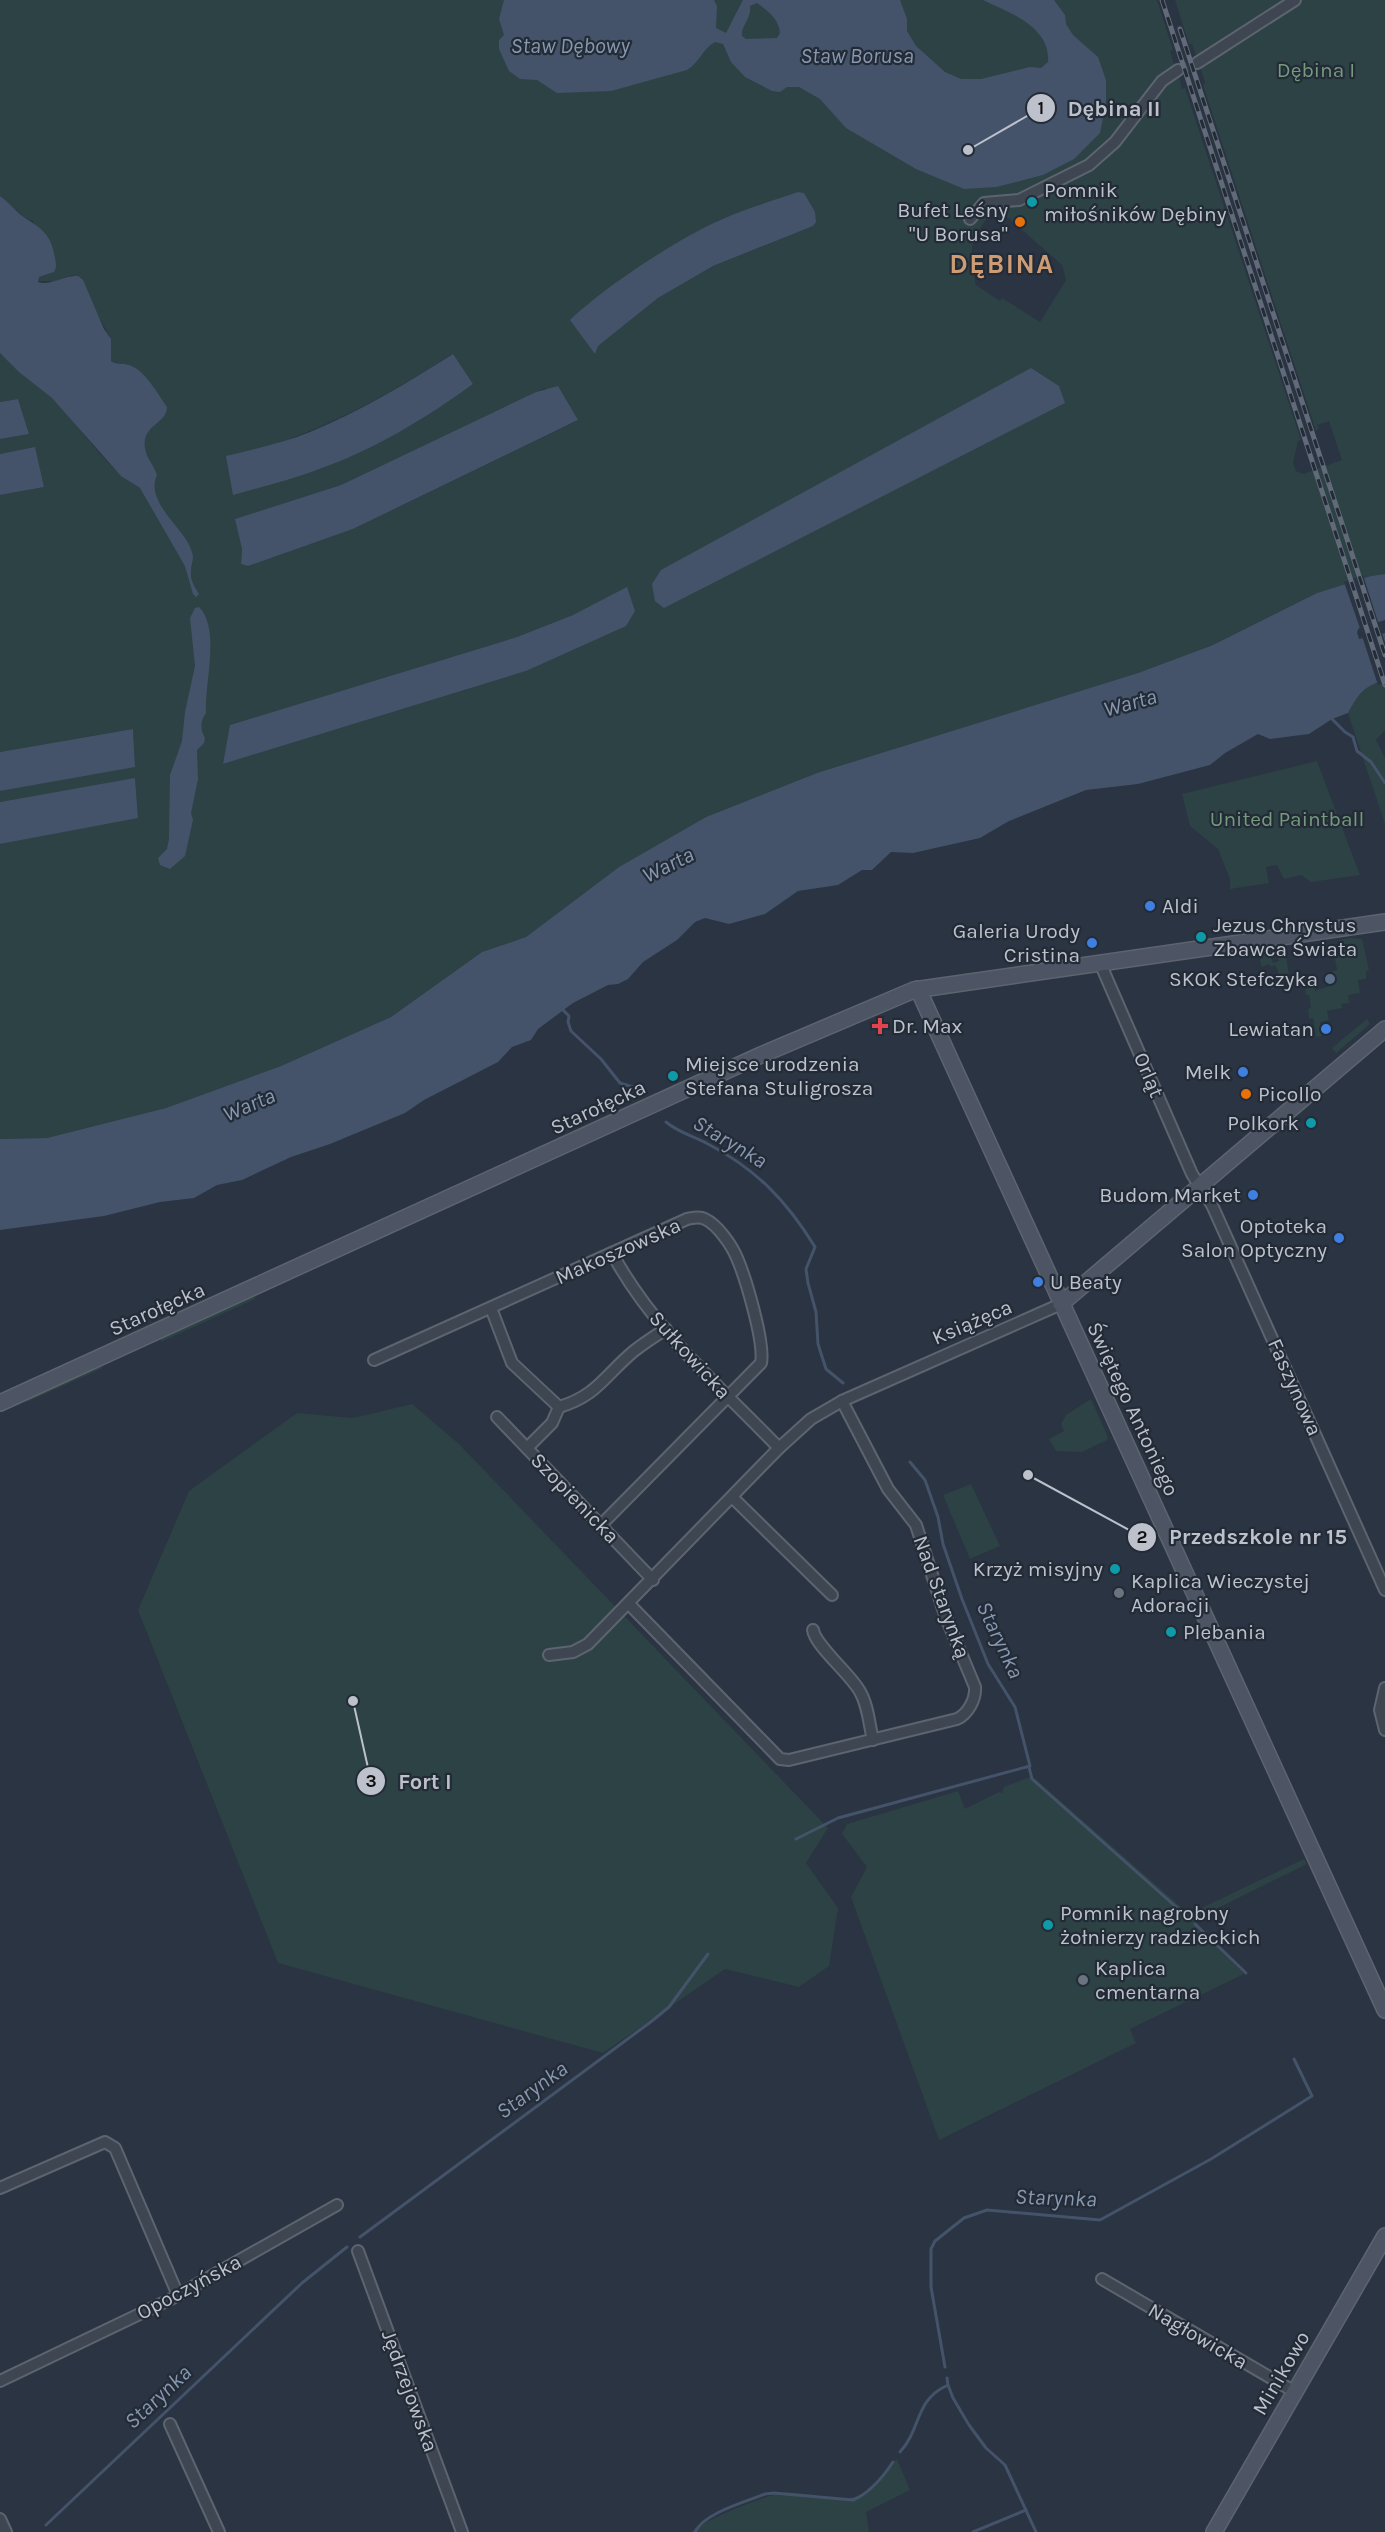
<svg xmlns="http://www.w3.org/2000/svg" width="1385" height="2532" viewBox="0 0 1385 2532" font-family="Karla,sans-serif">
	<rect width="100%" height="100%" fill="#2a3442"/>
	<g fill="#2d4244" fill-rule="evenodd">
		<path d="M0,0H1157L1173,50L1170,51L1174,64H1176L1182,89L1185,88L1301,440L1298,441L1293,463L1296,471L1303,474L1342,460L1329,421L1317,425L1319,428L1316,431L1203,85L1205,84V82L1192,44H1189L1175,0H1385V574L1371,576L1317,593L1213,645L1138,673L817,773L706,817L619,867L526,937L482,952L391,1017L281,1066L166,1108L47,1138L0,1139V844L138,817L135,779L0,802V791L135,766L133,729L0,752V495L44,487L35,448L0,454V439L29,434L18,399L0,402V353C17,369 36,382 53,399C82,428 104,467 140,488L145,465L120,364L111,361V339L89,299L83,281L72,275L56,281H38L39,277L54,272L33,221L25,218L0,196ZM798,192L804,193L813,226L713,266L658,298L598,346L659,254L719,220ZM994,209H998L1062,265L1066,280L1040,322L1002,298L1000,301L976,285C968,246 970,240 994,209ZM452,354L473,384C424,420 371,449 315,471L273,445C339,422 394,392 452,354ZM545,388L577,421L353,529L248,566L241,564L242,549L236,519L341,485ZM573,615L526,671L223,764L231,725L517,637Z"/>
		<path d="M1385,680V730L1376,740L1385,758V824L1348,713C1359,693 1363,687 1385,680Z"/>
		<path d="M1317,761L1360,875L1311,882L1301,875L1284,879L1277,865L1266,867L1269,883L1230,889V879L1218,849L1190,826L1182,794Z"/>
		<path d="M1352,938L1362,939L1369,970L1366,971V979L1358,980L1360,993L1348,995L1349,1003L1341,1004L1342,1008L1327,1011L1329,1020L1320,1022L1322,1036L1316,1037L1313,1018L1309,1019L1308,1009L1311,1008L1309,995H1306L1305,989L1314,987L1315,991L1333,985L1331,972L1337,970L1333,948L1338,947L1339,940Z"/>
		<path d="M1285,948L1289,976L1272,990L1268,981L1279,974L1275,965L1271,967L1269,964L1262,967L1260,961L1264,954L1273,950L1275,955L1271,958L1273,963L1279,961L1275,949Z"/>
		<path d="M1367,1019L1370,1024L1336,1053L1332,1048Z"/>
		<path d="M256,1293L255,1299L161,1342L160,1337Z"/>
		<path d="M99,1364L103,1368L27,1402V1398Z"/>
		<path d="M1091,1399L1108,1437L1107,1440L1082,1452L1056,1451L1049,1439L1064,1431L1061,1424L1066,1415Z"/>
		<path d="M412,1404L459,1444L828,1828L806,1863L838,1908L829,1966L799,1987L725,1969L603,2053L278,1963L138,1610L189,1491L297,1413L353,1418Z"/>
		<path d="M971,1484L1000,1546L970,1559L943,1495Z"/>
		<path d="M1032,1776L1189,1914L1304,1859L1307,1864L1194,1920L1244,1974L1130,2029L1136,2043L939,2140L851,1897L867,1867L842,1834L847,1824L958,1791L965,1809L999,1792L1002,1793L1004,1787Z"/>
		<path d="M897,2459L910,2490L866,2512L869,2532H691C704,2520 763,2496 781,2493C805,2490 836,2505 860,2495C870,2490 888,2468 897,2459Z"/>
	</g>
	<g fill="#44536a" fill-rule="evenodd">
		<path d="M504,0H714L717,6L716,28L726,33L743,0H900L907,19V31L916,46L945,72L961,79H981L1030,67L1041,68L1048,62C1051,27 1010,13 983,0H1054L1065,15L1066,24L1073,35L1098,57L1106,80V104L1100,133L1074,159L1043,175L996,187L964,189L916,169L846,128L820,99L799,87H787L780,92L772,91L745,77L731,62L723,44L715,42C703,48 699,63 687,70L611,91L557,93L537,80L520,79L509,71L499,49V40L504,35L499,19ZM757,3C768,11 779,19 780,33L777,38L746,39L742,36C741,25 752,18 750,6Z"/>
		<path d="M798,192L804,193L815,212L816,222L813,226L713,266L658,298L598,346L595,354L570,320C606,286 674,241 720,220C745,209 772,201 798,192Z"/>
		<path d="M0,196C9,202 16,212 25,218C44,230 51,235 55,258C56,264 57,267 54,272L39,277L38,282C51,286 64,275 78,276L83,280L104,329L111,339V361C117,365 122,363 129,365C145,370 158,394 167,407C167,424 141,425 145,448C146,458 154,465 157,475C146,498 175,522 187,541C198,561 190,558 191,577C192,583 196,589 199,594L196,597L193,594L185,566L140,488L121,476L52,398L19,372L0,353Z"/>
		<path d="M453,354L473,384C425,419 373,450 317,470C290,480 261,487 233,495L226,456C254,449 283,443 310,432C361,411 407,383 453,354Z"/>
		<path d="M1031,368L1059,386L1065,403L664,608L655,601L652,584L661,570Z"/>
		<path d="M558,386L578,420L353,529L248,566L241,564L242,549L235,519L341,485L536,392Z"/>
		<path d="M18,399L29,434L0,439V402Z"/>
		<path d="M35,447L44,487L0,495V454Z"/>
		<path d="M1385,574V620L1359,628L1357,632L1359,639L1385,633V680C1363,687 1359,693 1348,713L1332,719L1309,734L1270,739L1258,734L1225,753L1210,765L1138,784L1086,790L1009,821L980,838L913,853L891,852L872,870H862L838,885L798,891L765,914L729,924L705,918L695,922L677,940L643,962L628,979L618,984L608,985L573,1003L538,1029L531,1040L512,1047L498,1062L424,1100L405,1113L330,1144L291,1157L242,1180L217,1185L194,1198L160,1202L104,1216L0,1230V1139L47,1138L166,1108L281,1066L391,1017L482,952L526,937L619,867L706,817L817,773L1138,673L1213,645L1317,593L1371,576Z"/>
		<path d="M627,587L635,611L626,626L526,671L223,764L230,725L517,637L573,615Z"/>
		<path d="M199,607C221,629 204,685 206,713C200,721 200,730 205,738L204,743L197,750L198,779L191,813L193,820L185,856L170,869L160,865L158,858L167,849L169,839L170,775L182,741L185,712L195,666L190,618L195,608Z"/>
		<path d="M133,729L135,767L0,791V752Z"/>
		<path d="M135,778L138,818L0,844V802Z"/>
	</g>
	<g fill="#2a3442">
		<path d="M1363,575L1379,625L1361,631L1344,582Z"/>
		<path d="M1381,631L1385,642V683L1378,685L1362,636Z"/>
	</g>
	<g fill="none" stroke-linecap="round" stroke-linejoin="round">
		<g stroke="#44536a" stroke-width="3">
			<path d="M1332,719L1345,732L1353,737L1357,751L1371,762L1385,783"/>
			<path d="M562,1009L569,1016L568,1022L571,1031L601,1059L620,1083L636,1088"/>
			<path d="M666,1122C679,1133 694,1136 708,1144C756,1169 787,1201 815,1247L806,1269L808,1283L816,1312L818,1344L826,1369L843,1383"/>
			<path d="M1029,1767L1032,1779L1184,1914"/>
			<path d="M796,1839L838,1818L1030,1766L1015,1707L988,1664L962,1599L943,1544L938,1517L925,1480L910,1462"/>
			<path d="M1195,1924L1246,1973"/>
			<path d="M360,2237L652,2021L669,2007L708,1954"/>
			<path d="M945,2367L931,2287V2249L935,2241L964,2218L987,2210L1100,2220L1211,2159L1312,2096L1294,2059"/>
			<path d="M948,2385L953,2398L969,2425L986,2448L1005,2465L1036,2532"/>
			<path d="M900,2452C922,2428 914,2400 948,2385L947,2378"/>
			<path d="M46,2525L302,2283L347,2247"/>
			<path d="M695,2532C704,2513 745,2502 765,2494L774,2493L853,2500C870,2493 883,2477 893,2462"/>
			<path d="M973,2532L1026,2510"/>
		</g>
		<path stroke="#404957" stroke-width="10" stroke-dasharray="10 5" stroke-linecap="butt" d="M1178,70L1197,63"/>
		<g stroke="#5d646f" stroke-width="14">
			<g id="street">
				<path d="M1197,63L1295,0"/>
				<path d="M970,219L984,203L1019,200L1089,165L1115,142L1162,81L1178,70"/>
				<path d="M1100,963L1192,1174L1212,1205L1385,1590"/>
				<path d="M612,1253C652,1328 720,1387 779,1448"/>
				<path d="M491,1308L512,1363L559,1407"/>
				<path d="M374,1360L687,1219C693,1218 699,1216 705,1219C718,1225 732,1246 737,1258C746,1279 765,1343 761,1363L601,1525"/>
				<path d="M559,1407C597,1396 605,1375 634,1351C644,1343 655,1336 666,1329"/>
				<path d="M497,1417L653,1580"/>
				<path d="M527,1448L552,1423L559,1407"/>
				<path d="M732,1497L832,1595"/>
				<path d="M629,1604L780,1759L789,1760L957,1719C968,1714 976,1699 975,1687L945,1615L916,1525L888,1489L842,1401"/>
				<path d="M813,1630C815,1645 849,1673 859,1690C868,1704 869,1724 873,1740"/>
				<path d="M549,1655L573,1652L588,1644L779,1448L811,1419L842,1401L1061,1304"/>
				<path d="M1385,1688L1380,1710L1385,1730"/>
				<path d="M0,2188L105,2142L115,2148L178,2295"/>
				<path d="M358,2251L462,2532"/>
				<path d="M1102,2279L1295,2392"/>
				<path d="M0,2381L171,2299L337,2205"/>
				<path d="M170,2424L219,2532"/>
				<path d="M0,2519L6,2532"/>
			</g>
		</g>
		<g stroke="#5d646f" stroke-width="18">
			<g id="secondary">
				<path d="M918,989L1385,2010"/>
				<path d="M1061,1304L1385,1029"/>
				<path d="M0,1403L761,1055L914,990L1385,922"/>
				<path d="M1214,2532L1385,2236"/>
			</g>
		</g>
		<use href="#street" stroke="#3e4652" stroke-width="10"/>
		<use href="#secondary" stroke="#4d5564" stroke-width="15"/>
		<g stroke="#616a78" stroke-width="5">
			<g id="rail">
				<path d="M1162,0L1385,685"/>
				<path d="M1180,29L1385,655"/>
			</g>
		</g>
		<use href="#rail" stroke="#232b37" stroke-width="3" stroke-dasharray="9" stroke-linecap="butt"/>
	</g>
	<g fill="#0f9aa8" stroke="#232b37" stroke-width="2">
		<circle cx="1032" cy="202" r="6"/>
		<circle cx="1201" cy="937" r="6"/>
		<circle cx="673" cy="1076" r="6"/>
		<circle cx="1311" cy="1123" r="6"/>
		<circle cx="1115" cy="1569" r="6"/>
		<circle cx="1171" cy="1632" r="6"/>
		<circle cx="1048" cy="1925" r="6"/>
	</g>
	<g fill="#e8710a" stroke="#232b37" stroke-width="2">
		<circle cx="1020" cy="222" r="6"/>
		<circle cx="1246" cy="1094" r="6"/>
	</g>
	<g fill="#3f7fe0" stroke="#232b37" stroke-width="2">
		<circle cx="1150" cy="906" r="6"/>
		<circle cx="1092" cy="943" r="6"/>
		<circle cx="1326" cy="1029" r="6"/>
		<circle cx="1243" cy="1072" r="6"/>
		<circle cx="1253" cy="1195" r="6"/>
		<circle cx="1339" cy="1238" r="6"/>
		<circle cx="1038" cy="1282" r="6"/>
	</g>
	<circle fill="#5c6f8a" stroke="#232b37" stroke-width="2" cx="1330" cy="979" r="6"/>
	<path fill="#e0444e" stroke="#232b37" stroke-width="2" d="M877 1017h6v6h6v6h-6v6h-6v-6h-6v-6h6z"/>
	<g fill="#6b7280" stroke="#232b37" stroke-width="2">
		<circle cx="1119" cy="1593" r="6"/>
		<circle cx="1083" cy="1980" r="6"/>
	</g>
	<g text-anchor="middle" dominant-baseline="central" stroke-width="4.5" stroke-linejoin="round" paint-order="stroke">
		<g font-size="21" fill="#759a7e" stroke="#232b37">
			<text x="1316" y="70">Dębina I</text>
			<text x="1287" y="819">United Paintball</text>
		</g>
		<g font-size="21" fill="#bcc1cb" stroke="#232b37" text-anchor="start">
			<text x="1044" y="190">Pomnik<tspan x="1044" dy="24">miłośników Dębiny</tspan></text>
			<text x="1008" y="210" text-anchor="end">Bufet Leśny<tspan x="1008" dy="24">"U Borusa"</tspan></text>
			<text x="1162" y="906">Aldi</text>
			<text x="1213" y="925">Jezus Chrystus<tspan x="1213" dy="24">Zbawca Świata</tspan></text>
			<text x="1080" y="931" text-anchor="end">Galeria Urody<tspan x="1080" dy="24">Cristina</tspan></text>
			<text x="1318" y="979" text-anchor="end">SKOK Stefczyka</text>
			<text x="892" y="1026">Dr. Max</text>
			<text x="1314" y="1029" text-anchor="end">Lewiatan</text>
			<text x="685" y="1064">Miejsce urodzenia<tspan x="685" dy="24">Stefana Stuligrosza</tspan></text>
			<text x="1231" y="1072" text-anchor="end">Melk</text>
			<text x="1258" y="1094">Picollo</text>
			<text x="1299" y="1123" text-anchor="end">Polkork</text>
			<text x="1241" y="1195" text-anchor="end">Budom Market</text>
			<text x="1327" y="1226" text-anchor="end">Optoteka<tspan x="1327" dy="24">Salon Optyczny</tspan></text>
			<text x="1050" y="1282">U Beaty</text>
			<text x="1103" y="1569" text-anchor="end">Krzyż misyjny</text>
			<text x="1131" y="1581">Kaplica Wieczystej<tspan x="1131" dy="24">Adoracji</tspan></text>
			<text x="1183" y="1632">Plebania</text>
			<text x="1060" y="1913">Pomnik nagrobny<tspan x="1060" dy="24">żołnierzy radzieckich</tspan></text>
			<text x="1095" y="1968">Kaplica<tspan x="1095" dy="24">cmentarna</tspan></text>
		</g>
		<g font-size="21" fill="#bcc1cb" stroke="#232b37">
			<text transform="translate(1149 1075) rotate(67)">Orląt</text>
			<text transform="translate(598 1107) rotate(-25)">Starołęcka</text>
			<text transform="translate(618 1251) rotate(-24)">Makoszowska</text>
			<text transform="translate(157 1309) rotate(-24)">Starołęcka</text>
			<text transform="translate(972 1322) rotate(-23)">Książęca</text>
			<text transform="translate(690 1355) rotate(48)">Sułkowicka</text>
			<text transform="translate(1295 1387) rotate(66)">Faszynowa</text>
			<text transform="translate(1133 1409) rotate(65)">Świętego Antoniego</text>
			<text transform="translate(575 1498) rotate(46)">Szopienicka</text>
			<text transform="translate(942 1597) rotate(70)">Nad Starynką</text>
			<text transform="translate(189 2287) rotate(-28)">Opoczyńska</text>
			<text transform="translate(1198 2336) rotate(30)">Nagłowicka</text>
			<text transform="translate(1281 2373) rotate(-60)">Minikowo</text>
			<text transform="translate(410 2391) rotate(70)">Jędrzejowska</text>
		</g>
		<g font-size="22" font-style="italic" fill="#8697af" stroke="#232b37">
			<text x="570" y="46">Staw Dębowy</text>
			<text x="857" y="56">Staw Borusa</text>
			<text transform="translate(1130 703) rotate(-15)">Warta</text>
			<text transform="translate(668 865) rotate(-26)">Warta</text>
			<text transform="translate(249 1105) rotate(-23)">Warta</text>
			<text transform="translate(730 1142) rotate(31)">Starynka</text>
			<text transform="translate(1000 1640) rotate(65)">Starynka</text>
			<text transform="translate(532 2090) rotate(-36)">Starynka</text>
			<text transform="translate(1056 2198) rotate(2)">Starynka</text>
			<text transform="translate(158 2397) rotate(-43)">Starynka</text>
		</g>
		<g font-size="27" font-weight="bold" letter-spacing="1.5" fill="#cd9c75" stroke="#232b37">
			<text x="1002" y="264">DĘBINA</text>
		</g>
	</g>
	<path fill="none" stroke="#bcc1cb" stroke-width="2" d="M968 150L1041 108M1028 1475L1142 1537M353 1701L371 1781"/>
	<g fill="#bcc1cb" stroke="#232b37" stroke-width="2">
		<circle cx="968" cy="150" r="6"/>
		<circle cx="1028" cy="1475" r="6"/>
		<circle cx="353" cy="1701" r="6"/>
		<circle cx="1041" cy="108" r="15"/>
		<circle cx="1142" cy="1537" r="15"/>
		<circle cx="371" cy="1781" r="15"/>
	</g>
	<g font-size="18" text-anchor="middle" font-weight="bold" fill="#111">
		<text x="1041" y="114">1</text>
		<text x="1142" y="1543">2</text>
		<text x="371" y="1787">3</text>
	</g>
	<g font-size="22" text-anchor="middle" font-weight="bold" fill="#bcc1cb" stroke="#232b37" stroke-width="4.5" stroke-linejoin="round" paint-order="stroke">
		<text x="1114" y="116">Dębina II</text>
		<text x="1258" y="1544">Przedszkole nr 15</text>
		<text x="425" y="1789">Fort I</text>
	</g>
</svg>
